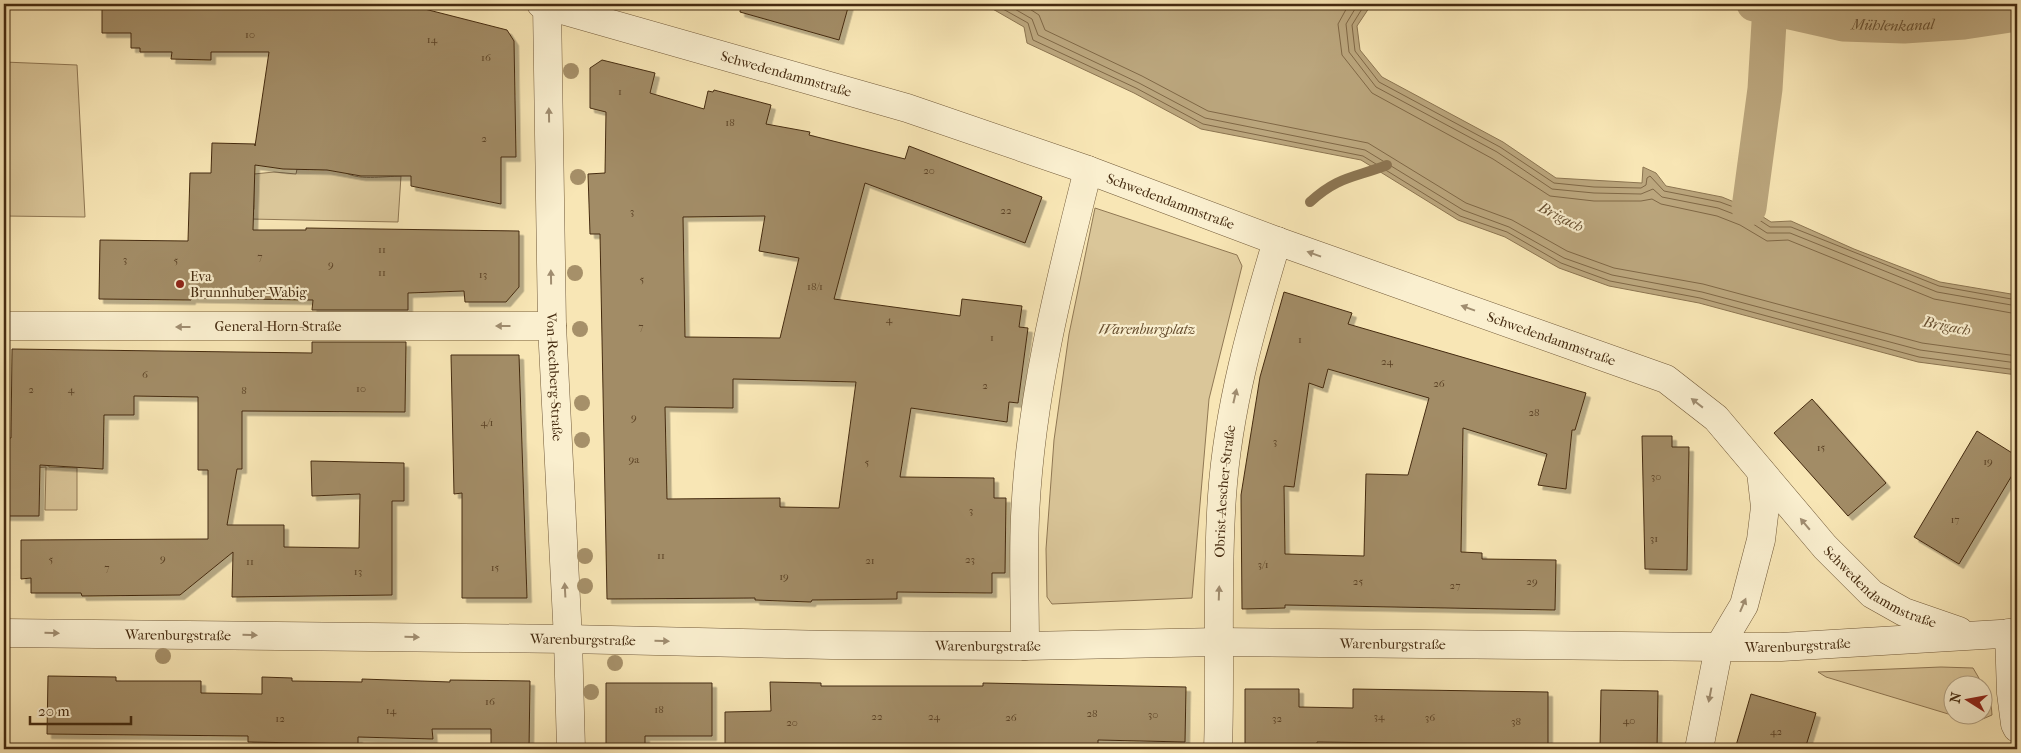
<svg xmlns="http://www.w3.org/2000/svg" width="2021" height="753" viewBox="0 0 2021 753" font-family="'IM FELL French Canon',serif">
	<defs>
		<filter id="shadow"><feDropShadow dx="4.5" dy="4.5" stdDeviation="0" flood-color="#0004"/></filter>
	</defs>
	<rect width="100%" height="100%" fill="#f8e6b5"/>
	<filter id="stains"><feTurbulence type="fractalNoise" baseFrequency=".004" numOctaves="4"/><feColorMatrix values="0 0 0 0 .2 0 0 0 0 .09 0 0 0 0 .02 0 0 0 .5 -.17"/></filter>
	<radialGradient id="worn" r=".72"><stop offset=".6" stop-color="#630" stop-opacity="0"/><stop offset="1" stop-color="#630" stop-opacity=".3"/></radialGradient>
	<g fill="#dac699" stroke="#907854">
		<path d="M4,62L77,65L85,217L4,216Z"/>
		<path d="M297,169L342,170C355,182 385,176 401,176L398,222L249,219L254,209V174L274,172L296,174Z"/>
		<path d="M1095,208L1237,255L1242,266L1209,399L1192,598L1052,604L1047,597L1046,549L1054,440L1069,334Z"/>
		<path d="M50,434L49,467L77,468V510H45L46,467L17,469Z"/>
		<path d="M1941,667L1973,668L1983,685L1954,686V716H1984V686L1991,703L1992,715L1978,721L1955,716L1826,677L1818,672Z"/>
	</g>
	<path fill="#bba67d" stroke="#8c7551" d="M984,4H1368L1371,5L1357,26L1360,50L1382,77L1503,142L1556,178L1642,183L1643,167L1656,173L1666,186L1722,197L1749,208L1771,222L1791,221L1854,249L1940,282L2017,295V375L1918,362L1699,303L1609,286L1559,268L1505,237L1458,220L1361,160L1201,129L1134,93L1027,43L1024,27Z"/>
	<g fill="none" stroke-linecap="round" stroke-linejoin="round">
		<g stroke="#806846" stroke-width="1">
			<path d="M994,4L1028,23L1033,40L1136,88L1203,124L1363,156L1460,216L1507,232L1561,263L1610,281L1700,298L1919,357L2017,370"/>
			<path d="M1006,4L1032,19L1038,35L1139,83L1205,118L1365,150L1463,210L1509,227L1564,258L1612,275L1702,292L1920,350L2017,363"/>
			<path d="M1022,4L1039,15L1045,30L1142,76L1208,111L1368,143L1466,203L1512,220L1567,251L1614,268L1703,284L1922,343L2017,356"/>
			<path d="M1349,4L1338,24L1342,55L1372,93L1493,159L1550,196L1594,201H1641L1652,199L1661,204L1717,216L1740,225L1767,241L1788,240L1934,299L2017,314"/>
			<path d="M1358,4L1346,24L1349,52L1376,87L1497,152L1552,189L1594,193L1641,194L1653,189L1662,197L1718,208L1744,218L1767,233H1790L1937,292L2017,306"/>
			<path d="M1365,4L1352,25L1355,51L1379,82L1500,147L1554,183L1594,187L1641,188L1646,185L1647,178L1650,176L1664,191L1720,202L1747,212L1770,227H1791L1939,286L2017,300"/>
		</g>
		<path stroke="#8c7551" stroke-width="10" d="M1310,202C1338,176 1354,178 1387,165"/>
		<g stroke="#bba67d" stroke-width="35">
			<path id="s1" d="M1754,4L1843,24L1904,26L1964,22L2017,14"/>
			<path d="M1749,208L1765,89L1770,6"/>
		</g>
	</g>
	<g fill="#a28c66" stroke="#452b10" fill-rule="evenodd" filter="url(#shadow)">
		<path d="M102,4H405L507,30L514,41L516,157H501V204L411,186V176H361L327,170L283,169L255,165L253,230H306V228L519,231V287L506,302H465L464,291L408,293V310H312L313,300H305L191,298V300L99,299L100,240L188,241L190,173H211L212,143L255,144V146L269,52H211V60L171,59L172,52H140V48H131V33H102Z"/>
		<path d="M741,4H849L839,40L740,12Z"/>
		<path d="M602,60L655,73L650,93L704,109L708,91L713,92L714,90L771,105L766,124L810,132L809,135L905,159L909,146L1042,197L1025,243L865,183L834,299L960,316L962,299L1022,306L1019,327L1028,328L1018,403L1009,402L1007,422L911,408L900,477L994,478V498H1006L1005,573H992V593L897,592V599L812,600L811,602L755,600V598L607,599L600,234H590L588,174L605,173L606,112L590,108V68ZM765,216L759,251L799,258L780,338L685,337L683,217ZM733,379L856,382L839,508L780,507V498L667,499L665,407L733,408Z"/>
		<path d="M1284,292L1352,313L1348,324L1586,393L1575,430H1572L1566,489L1538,485L1547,454L1463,428L1461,552L1482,553V559L1556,560L1555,610L1285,605V608L1242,609L1241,495L1260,377ZM1328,369L1429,398L1408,475L1366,474L1364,556L1285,554L1284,486L1294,487L1309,383L1323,388Z"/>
		<path d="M312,342H406L405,412L242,411V469H237L227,525H284V547L359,548L360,494L312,496L311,461L404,463V501H392V595L232,597L233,552L180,595L82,596L81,593H31V578L21,579V540L208,539V470H198V397L134,396V415H104L103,469L40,465L39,516H4V438H11L12,349L312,353Z"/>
		<path d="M451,355H519L527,598H462V493L454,494Z"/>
		<path d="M1812,399L1886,483L1848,516L1774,433Z"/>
		<path d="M1977,431L2017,456V467L1959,564L1914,537Z"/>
		<path d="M1642,436H1672V447H1689L1687,570L1645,569Z"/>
		<path d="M48,676L116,677V681H201V693L262,694V677L292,678V681L362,682V679L450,682V680L530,681L529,749H491V729H432L433,739L358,737V744L248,742V736L47,734Z"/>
		<path d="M770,682L821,683V686H983V683L1186,687L1185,742L1098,740V749H725V712L771,711Z"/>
		<path d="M606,683H712V736H645V749H606Z"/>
		<path d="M1245,689H1299V707L1353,708V689L1548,692V749H1483V744L1317,742V748H1245Z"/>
		<path d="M1601,690L1658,691L1657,749H1600Z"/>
		<path d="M1751,694L1816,713L1805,749H1735Z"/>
	</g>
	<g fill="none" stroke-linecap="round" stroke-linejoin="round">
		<g stroke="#725a39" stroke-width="29">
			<g id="minor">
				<path id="s2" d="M541,4L907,108L1088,170L1277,241L1666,379L1716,418L1825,547L1872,594L1904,612L1959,631"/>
				<path id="s3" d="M547,5L552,326L568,639L571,749"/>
				<path id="s4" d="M4,326H552"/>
				<path id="s5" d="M4,633L568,639L832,645L1025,646L1218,642L1719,647H1781L2017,633"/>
				<path d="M2009,633L2011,693L2015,724L2017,728"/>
				<path d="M1025,646C1025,603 1023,560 1025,517C1030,399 1059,284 1088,170"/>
				<path id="s6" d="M1218,749C1221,665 1216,580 1222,496C1228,408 1252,324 1277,241"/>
				<path d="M1699,749L1719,647L1744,605L1761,540L1765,507L1761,472"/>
			</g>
		</g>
		<use href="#minor" stroke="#faefcf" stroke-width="28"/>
	</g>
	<g fill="#a69069">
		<circle cx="571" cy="71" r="8"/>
		<circle cx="578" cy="177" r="8"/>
		<circle cx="575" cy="273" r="8"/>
		<circle cx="580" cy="329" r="8"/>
		<circle cx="582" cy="403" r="8"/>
		<circle cx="582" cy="440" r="8"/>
		<circle cx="585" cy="556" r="8"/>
		<circle cx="585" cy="586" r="8"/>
		<circle cx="163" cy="656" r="8"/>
		<circle cx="615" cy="663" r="8"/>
		<circle cx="591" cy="692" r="8"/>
	</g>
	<defs><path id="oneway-solid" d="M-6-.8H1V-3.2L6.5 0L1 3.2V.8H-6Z" transform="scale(1.25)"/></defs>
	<g fill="#a08d70">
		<use href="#oneway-solid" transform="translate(549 115) rotate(-91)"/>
		<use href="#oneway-solid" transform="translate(1314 254) rotate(-160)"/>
		<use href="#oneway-solid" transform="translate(551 277) rotate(-91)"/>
		<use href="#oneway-solid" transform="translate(1468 308) rotate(-160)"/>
		<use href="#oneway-solid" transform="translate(503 326) rotate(180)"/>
		<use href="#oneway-solid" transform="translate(183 327) rotate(-180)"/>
		<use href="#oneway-solid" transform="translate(1235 396) rotate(-77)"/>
		<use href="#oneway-solid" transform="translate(1697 403) rotate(-142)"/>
		<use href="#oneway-solid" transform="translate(1805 524) rotate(-130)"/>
		<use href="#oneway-solid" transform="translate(565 590) rotate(-93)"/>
		<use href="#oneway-solid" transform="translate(1219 593) rotate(-88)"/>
		<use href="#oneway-solid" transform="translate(1743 605) rotate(-67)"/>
		<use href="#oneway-solid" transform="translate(52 633) rotate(1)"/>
		<use href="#oneway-solid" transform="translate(250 635) rotate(1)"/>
		<use href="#oneway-solid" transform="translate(412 637) rotate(1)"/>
		<use href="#oneway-solid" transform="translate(662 641) rotate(1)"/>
		<use href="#oneway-solid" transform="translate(1710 695) rotate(101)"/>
	</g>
	<circle fill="#8f2418" stroke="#faefcf" stroke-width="2" cx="180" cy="284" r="5"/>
	<g text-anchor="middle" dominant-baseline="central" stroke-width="4.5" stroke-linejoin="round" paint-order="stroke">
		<g font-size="11" fill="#5c4326">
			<text x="250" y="34">10</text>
			<text x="432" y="39">14</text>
			<text x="486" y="57">16</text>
			<text x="620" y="91">1</text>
			<text x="730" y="122">18</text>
			<text x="484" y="138">2</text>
			<text x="929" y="170">20</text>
			<text x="1006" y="210">22</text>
			<text x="632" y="211">3</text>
			<text x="382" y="249">11</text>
			<text x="260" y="256">7</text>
			<text x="125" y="259">3</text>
			<text x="176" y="260">5</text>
			<text x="331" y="264">9</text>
			<text x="382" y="272">11</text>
			<text x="483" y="274">13</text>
			<text x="642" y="279">5</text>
			<text x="815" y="286">18/1</text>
			<text x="889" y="319">4</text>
			<text x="641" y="326">7</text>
			<text x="992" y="337">1</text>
			<text x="1300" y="339">1</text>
			<text x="1387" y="361">24</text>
			<text x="145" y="374">6</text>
			<text x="1439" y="383">26</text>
			<text x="985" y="385">2</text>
			<text x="361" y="388">10</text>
			<text x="31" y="389">2</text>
			<text x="71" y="389">4</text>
			<text x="244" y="390">8</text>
			<text x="1534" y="412">28</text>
			<text x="634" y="417">9</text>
			<text x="487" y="422">4/1</text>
			<text x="1275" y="441">3</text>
			<text x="1821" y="447">15</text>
			<text x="634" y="459">9a</text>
			<text x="1988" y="461">19</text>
			<text x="867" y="462">5</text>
			<text x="1656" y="476">30</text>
			<text x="971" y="510">3</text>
			<text x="1955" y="519">17</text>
			<text x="1654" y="538">31</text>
			<text x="661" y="555">11</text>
			<text x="163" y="558">9</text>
			<text x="51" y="559">5</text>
			<text x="970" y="559">23</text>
			<text x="870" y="560">21</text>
			<text x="250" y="561">11</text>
			<text x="1263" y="564">3/1</text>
			<text x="107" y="567">7</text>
			<text x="495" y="567">15</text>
			<text x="358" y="571">13</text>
			<text x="784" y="576">19</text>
			<text x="1358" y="581">25</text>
			<text x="1532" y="581">29</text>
			<text x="1455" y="585">27</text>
			<text x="490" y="701">16</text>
			<text x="659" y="709">18</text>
			<text x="391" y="710">14</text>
			<text x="1092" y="713">28</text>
			<text x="1153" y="714">30</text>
			<text x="877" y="716">22</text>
			<text x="934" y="716">24</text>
			<text x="1379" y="716">34</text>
			<text x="1011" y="717">26</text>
			<text x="1430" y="717">36</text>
			<text x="280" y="718">12</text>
			<text x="1277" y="718">32</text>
			<text x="1629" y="720">40</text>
			<text x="1516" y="721">38</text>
			<text x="792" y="722">20</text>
			<text x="1776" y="731">42</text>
		</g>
		<g font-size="14" fill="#452b10" stroke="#faefcf">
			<text stroke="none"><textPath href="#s2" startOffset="255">Schwedendammstraße</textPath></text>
			<text stroke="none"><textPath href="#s2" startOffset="660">Schwedendammstraße</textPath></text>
			<text stroke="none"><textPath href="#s4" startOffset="274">General-Horn-Straße</textPath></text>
			<text stroke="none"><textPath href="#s2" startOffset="1065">Schwedendammstraße</textPath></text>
			<text stroke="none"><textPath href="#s3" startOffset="372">Von-Rechberg-Straße</textPath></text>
			<text stroke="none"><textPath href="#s6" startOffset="258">Obrist-Aescher-Straße</textPath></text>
			<text stroke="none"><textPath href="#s2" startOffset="1488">Schwedendammstraße</textPath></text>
			<text stroke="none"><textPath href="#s5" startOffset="174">Warenburgstraße</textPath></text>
			<text stroke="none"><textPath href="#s5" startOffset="579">Warenburgstraße</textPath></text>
			<text stroke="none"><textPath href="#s5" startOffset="1389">Warenburgstraße</textPath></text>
			<text stroke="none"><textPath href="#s5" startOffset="984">Warenburgstraße</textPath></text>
			<text stroke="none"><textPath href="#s5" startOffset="1794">Warenburgstraße</textPath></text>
		</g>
		<g font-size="14" fill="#452b10" stroke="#faefcf" text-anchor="start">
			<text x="190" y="276">Eva<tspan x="190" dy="16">Brunnhuber-Wabig</tspan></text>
		</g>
		<g font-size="14" font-style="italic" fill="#634a2b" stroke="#faefcf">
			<text x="1147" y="329">Warenburgplatz</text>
		</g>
		<g font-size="15" font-style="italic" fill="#685031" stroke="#faefcf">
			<text stroke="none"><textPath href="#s1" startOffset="141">Mühlenkanal</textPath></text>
			<text transform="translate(1561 217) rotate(27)">Brigach</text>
			<text transform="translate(1947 326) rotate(11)">Brigach</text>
		</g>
	</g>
	<rect width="2021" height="753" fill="none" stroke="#f8e6b5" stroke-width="20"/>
	<rect x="5" y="5" width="2011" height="743" fill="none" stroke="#452b10" stroke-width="2.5"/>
	<rect x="10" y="10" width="2001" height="733" fill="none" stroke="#452b10"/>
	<g transform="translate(1968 700) rotate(281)"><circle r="24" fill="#faefcf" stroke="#b2a183"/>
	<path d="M0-4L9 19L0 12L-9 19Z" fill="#8f2418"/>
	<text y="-8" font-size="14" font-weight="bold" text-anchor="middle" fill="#452b10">N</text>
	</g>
	<path d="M30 716v8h101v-8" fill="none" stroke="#452b10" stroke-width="2.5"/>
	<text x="38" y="716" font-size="15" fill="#452b10" stroke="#faefcf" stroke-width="4" paint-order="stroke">20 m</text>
	<rect width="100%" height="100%" filter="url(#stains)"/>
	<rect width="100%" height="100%" fill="url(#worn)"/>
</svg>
